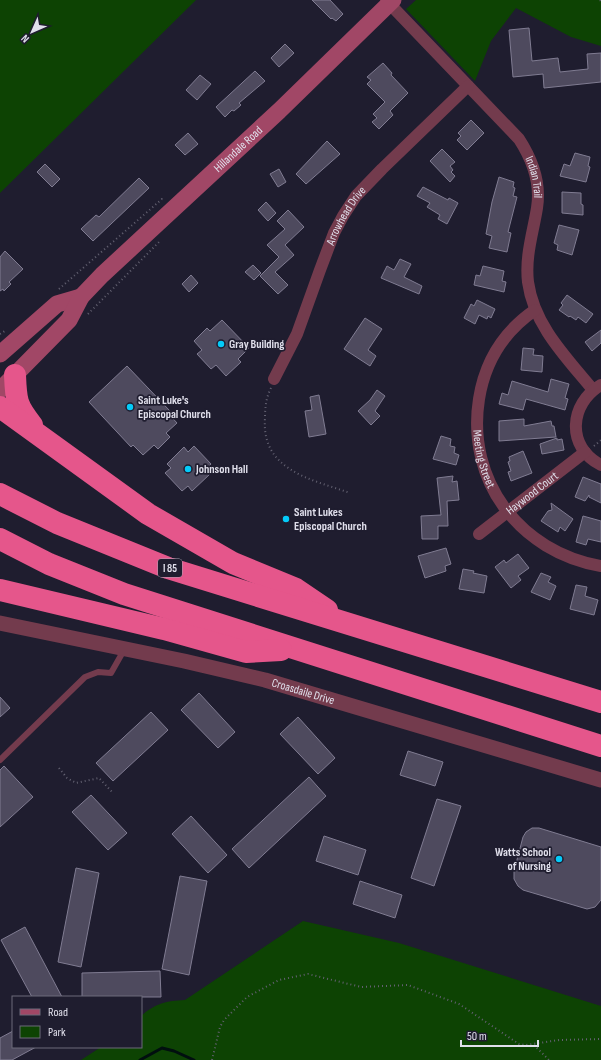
<svg xmlns="http://www.w3.org/2000/svg" width="601" height="1060" viewBox="0 0 601 1060" font-family="'Sofia Sans Condensed',sans-serif">
	<rect width="100%" height="100%" fill="#1f1d2f"/>
	<g fill="#0d4303">
		<path d="M0,0H196L0,193Z"/>
		<path d="M416,0H601V46L571,37L516,8L491,41L475,81L406,9Z"/>
		<path d="M303,921L399,943L601,1006V1060H81L101,1047H141V1016C156,1003 166,1001 185,1000Z"/>
	</g>
	<g fill="none" stroke-linecap="round" stroke-linejoin="round">
		<path stroke="#010f0f" stroke-width="3" d="M140,1060L162,1048L174,1051L194,1060"/>
	</g>
	<g fill="#4e4a5e" stroke="#807c92">
		<path d="M312,0H330L343,14L336,21L332,18L331,19Z"/>
		<path d="M529,28L532,61L558,58L560,72L588,69L587,54L601,53V82L544,88L543,74L513,77L509,30Z"/>
		<path d="M285,44L294,53L279,67L271,58Z"/>
		<path d="M383,63L392,73L391,75L408,93L390,111L393,115L379,129L372,122L377,118L373,114L385,102L367,84L371,80L367,77Z"/>
		<path d="M255,71L265,81L239,103L241,105L234,111L232,110L225,117L216,107Z"/>
		<path d="M200,75L211,84L197,100L186,90Z"/>
		<path d="M471,120L484,133L467,150L457,140L461,136L458,133Z"/>
		<path d="M188,133L198,144L185,155L175,145Z"/>
		<path d="M327,141L340,154L306,184L296,174Z"/>
		<path d="M442,149L455,162L450,166L453,170L451,172L455,176L450,182L430,161Z"/>
		<path d="M575,153L590,157L588,166L590,167L586,182L560,176L564,164L570,166Z"/>
		<path d="M45,164L60,179L52,187L37,172Z"/>
		<path d="M279,169L286,182L278,187L270,174Z"/>
		<path d="M499,177L514,182L513,187L515,188L513,196L517,197L508,232L511,233L507,252L489,248L492,236L486,234L492,202Z"/>
		<path d="M139,178L149,188L93,241L81,229L96,215L99,217Z"/>
		<path d="M423,187L448,200L449,198L458,203L447,224L438,219L440,215L427,207L430,203L417,196Z"/>
		<path d="M562,192L581,193V204L583,205V215L562,213Z"/>
		<path d="M266,202L276,213L268,221L258,210Z"/>
		<path d="M288,210L304,227L285,245L294,255L275,272L288,285L278,294L260,276L279,257L267,245L285,229L277,221Z"/>
		<path d="M559,225L579,230L572,255L557,250L558,245L554,243Z"/>
		<path d="M5,251L23,269L9,282L11,284L4,291L3,289L0,291V257Z"/>
		<path d="M400,259L411,264L404,277L422,286L419,294L381,278L387,266L394,270Z"/>
		<path d="M253,265L261,273L254,280L245,272Z"/>
		<path d="M483,266L504,271L502,281L506,282L504,292L474,285L476,275L480,276Z"/>
		<path d="M191,275L198,283L189,292L182,284Z"/>
		<path d="M567,295L593,314L586,323L578,317L576,320L570,316L569,317L559,310L563,305L561,303Z"/>
		<path d="M477,300L495,309L491,318L488,316L487,319L479,315L475,324L464,318L471,304L474,306Z"/>
		<path d="M365,318L382,329L368,350L376,356L370,366L344,349Z"/>
		<path d="M222,320L249,348L238,359L241,362L226,376L216,365L211,369L197,354L202,350L194,341L207,328L210,331Z"/>
		<path d="M601,330V343L592,351L585,342Z"/>
		<path d="M523,348L534,349L533,355L543,356L542,372L521,370Z"/>
		<path d="M127,366L170,411L168,413L177,423L166,433L170,437L158,449L154,445L143,455L133,445L131,447L89,402Z"/>
		<path d="M551,379L569,384L565,398L568,399L565,410L526,399L523,410L499,404L502,393L508,395L512,381L548,392Z"/>
		<path d="M377,390L385,396L375,411L380,416L371,425L358,411L370,400Z"/>
		<path d="M319,395L326,434L309,437L305,411L312,410L310,397Z"/>
		<path d="M524,419V426L551,421L552,426H554L556,437L499,441V421Z"/>
		<path d="M441,436L451,439L450,446L455,447L454,453L459,455L456,465L433,459Z"/>
		<path d="M557,438V440L562,439L564,450L542,454L540,444Z"/>
		<path d="M194,446L211,464L205,470L210,474L192,491L188,486L182,491L165,473L171,468L167,464L184,447L188,452Z"/>
		<path d="M523,451L532,473L511,481L508,472L511,471L508,462L510,461L509,457Z"/>
		<path d="M453,476L452,482L457,481L459,500L447,501L448,526H438V539H422L421,516L441,515L437,478Z"/>
		<path d="M583,477L601,484V503L589,497V495L585,501L575,497Z"/>
		<path d="M551,503L573,519L565,531L560,527L558,532L541,521L548,511L552,510Z"/>
		<path d="M583,516L601,521V542L588,539L586,545L576,542Z"/>
		<path d="M446,548L451,564L445,566L446,571L425,578L418,556Z"/>
		<path d="M518,554L529,568L518,576L521,580L511,588L495,567L504,560L506,563Z"/>
		<path d="M463,569L474,571L473,573L487,576L484,593L459,589Z"/>
		<path d="M541,573L551,577L548,582L556,586L550,600L531,592Z"/>
		<path d="M576,585L587,587L585,596L598,600L594,615L570,609Z"/>
		<path d="M199,693L235,732L218,748L181,710Z"/>
		<path d="M0,697L10,708L0,717Z"/>
		<path d="M151,712L168,730L113,781L96,763Z"/>
		<path d="M298,717L335,758L318,774L280,734Z"/>
		<path d="M408,751L443,762L435,786L400,775Z"/>
		<path d="M4,766L33,797L0,827V770Z"/>
		<path d="M309,777L326,796L249,868L232,849Z"/>
		<path d="M91,795L127,833L108,850L72,812Z"/>
		<path d="M437,799L461,806L434,886L411,878Z"/>
		<path d="M191,816L227,855L208,873L172,834Z"/>
		<path d="M532,828H539L601,847V900L595,907L587,909L523,890L518,886L514,879V871L523,837L526,832Z"/>
		<path d="M324,836L366,850L358,875L316,861Z"/>
		<path d="M76,868L99,873L81,967L58,962Z"/>
		<path d="M180,876L207,881L189,975L162,969Z"/>
		<path d="M360,881L402,895L395,918L353,904Z"/>
		<path d="M25,927L62,997H32L1,940Z"/>
		<path d="M160,971L161,997H82V973Z"/>
		<path d="M13,1031V1047H36L12,1060H0V1038Z"/>
	</g>
	<g fill="none" stroke-linecap="round" stroke-linejoin="round">
		<g stroke="#636171" stroke-width="2" stroke-dasharray="1 3" stroke-linecap="butt">
			<path d="M600,0L601,1"/>
			<path d="M59,289L162,199L164,200"/>
			<path d="M88,314L159,242"/>
			<path d="M0,334L5,331"/>
			<path d="M271,388C266,398 265,407 265,418C261,470 310,479 350,493"/>
			<path d="M594,446L601,440"/>
			<path d="M59,768L67,778L76,783L99,778L113,793"/>
			<path d="M534,1045L549,1060"/>
			<path d="M212,1060L220,1027L224,1020L247,997L279,980L308,974L361,987L408,985L459,1004L519,1044L526,1045L559,1040L601,1039"/>
		</g>
		<path stroke="#733b4d" stroke-width="6" d="M0,760L85,677L98,672L111,673L124,650"/>
		<g stroke="#733b4d" stroke-width="12">
			<path id="s1" d="M386,0L519,139C532,159 541,183 537,208C533,233 525,256 528,282C534,326 567,358 593,390"/>
			<path id="s2" d="M535,310C503,332 485,361 479,399C466,481 520,552 601,566"/>
			<path id="s3" d="M274,379L297,334L320,270L334,233L343,216L356,196L382,169L468,86"/>
			<path d="M601,385C569,404 566,447 601,465"/>
			<path id="s4" d="M479,534L585,452"/>
		</g>
		<path stroke="#733b4d" stroke-width="15" id="s5" d="M0,623L184,661L265,680L601,780"/>
		<g stroke="#a14766" stroke-width="17">
			<path d="M0,354L57,304L81,297"/>
			<path id="s6" d="M0,390L69,320L81,297L102,275L279,111L393,0"/>
		</g>
		<g stroke="#e5568b" stroke-width="22">
			<path d="M15,375C16,400 16,405 32,425"/>
			<path d="M0,407L148,514L233,563L296,589L327,610"/>
			<path d="M0,494L57,523L168,568L601,702"/>
			<path d="M0,539L49,564L124,594L601,746"/>
			<path d="M0,590L164,629L246,652L281,650"/>
		</g>
	</g>
	<g fill="#04cbf9" stroke="#1f1d2f" stroke-width="1.5">
		<circle cx="221" cy="344" r="4"/>
		<circle cx="130" cy="407" r="4"/>
		<circle cx="188" cy="469" r="4"/>
		<circle cx="286" cy="519" r="4"/>
		<circle cx="559" cy="859" r="4"/>
	</g>
	<g text-anchor="middle" dominant-baseline="central" stroke-width="3.5" stroke-linejoin="round" paint-order="stroke">
		<rect fill="#1f1d2f" stroke="#a6a5b3" stroke-width="1" x="158" y="559" width="24" height="18" rx="3"/>
		<g font-size="11" font-weight="bold" fill="#e0dfeb">
			<text x="170" y="568">I 85</text>
		</g>
		<g font-size="12" fill="#e0dfeb" stroke="#1f1d2f">
			<text stroke="none"><textPath href="#s6" startOffset="340">Hillandale Road</textPath></text>
			<text stroke="none"><textPath href="#s1" startOffset="234">Indian Trail</textPath></text>
			<text stroke="none"><textPath href="#s3" startOffset="179">Arrowhead Drive</textPath></text>
			<text stroke="none"><textPath href="#s2" startOffset="169">Meeting Street</textPath></text>
			<text stroke="none"><textPath href="#s4" startOffset="67">Haywood Court</textPath></text>
			<text stroke="none"><textPath href="#s5" startOffset="311">Croasdaile Drive</textPath></text>
		</g>
		<g font-size="12" font-weight="bold" fill="#e0dfeb" stroke="#1f1d2f" text-anchor="start">
			<text x="229" y="344">Gray Building</text>
			<text x="138" y="400">Saint Luke's<tspan x="138" dy="14">Episcopal Church</tspan></text>
			<text x="196" y="469">Johnson Hall</text>
			<text x="294" y="512">Saint Lukes<tspan x="294" dy="14">Episcopal Church</tspan></text>
			<text x="551" y="852" text-anchor="end">Watts School<tspan x="551" dy="14">of Nursing</tspan></text>
		</g>
	</g>
	<rect x="12" y="996" width="130" height="52" fill="#1f1d2f" stroke="#6c6b7a"/>
	<rect x="20" y="1009" width="20" height="6" fill="#a14766" stroke="#6c6b7a"/>
	<text x="48" y="1016" font-size="12" fill="#e0dfeb">Road</text>
	<rect x="20" y="1026" width="20" height="12" fill="#0d4303" stroke="#6c6b7a"/>
	<text x="48" y="1036" font-size="12" fill="#e0dfeb">Park</text>
	<g transform="translate(32 32) rotate(225)" stroke="#1f1d2f" stroke-width="3" paint-order="stroke">
	<path d="M0-3L7 15L0 10L-7 15Z" fill="#e0dfeb"/>
	<text y="-6" font-size="11" font-weight="bold" text-anchor="middle" fill="#e0dfeb">N</text>
	</g>
	<path d="M461 1040v6h77v-6" fill="none" stroke="#e0dfeb" stroke-width="2"/>
	<text x="467" y="1040" font-size="12" fill="#e0dfeb" stroke="#1f1d2f" stroke-width="3" paint-order="stroke">50 m</text>
</svg>
